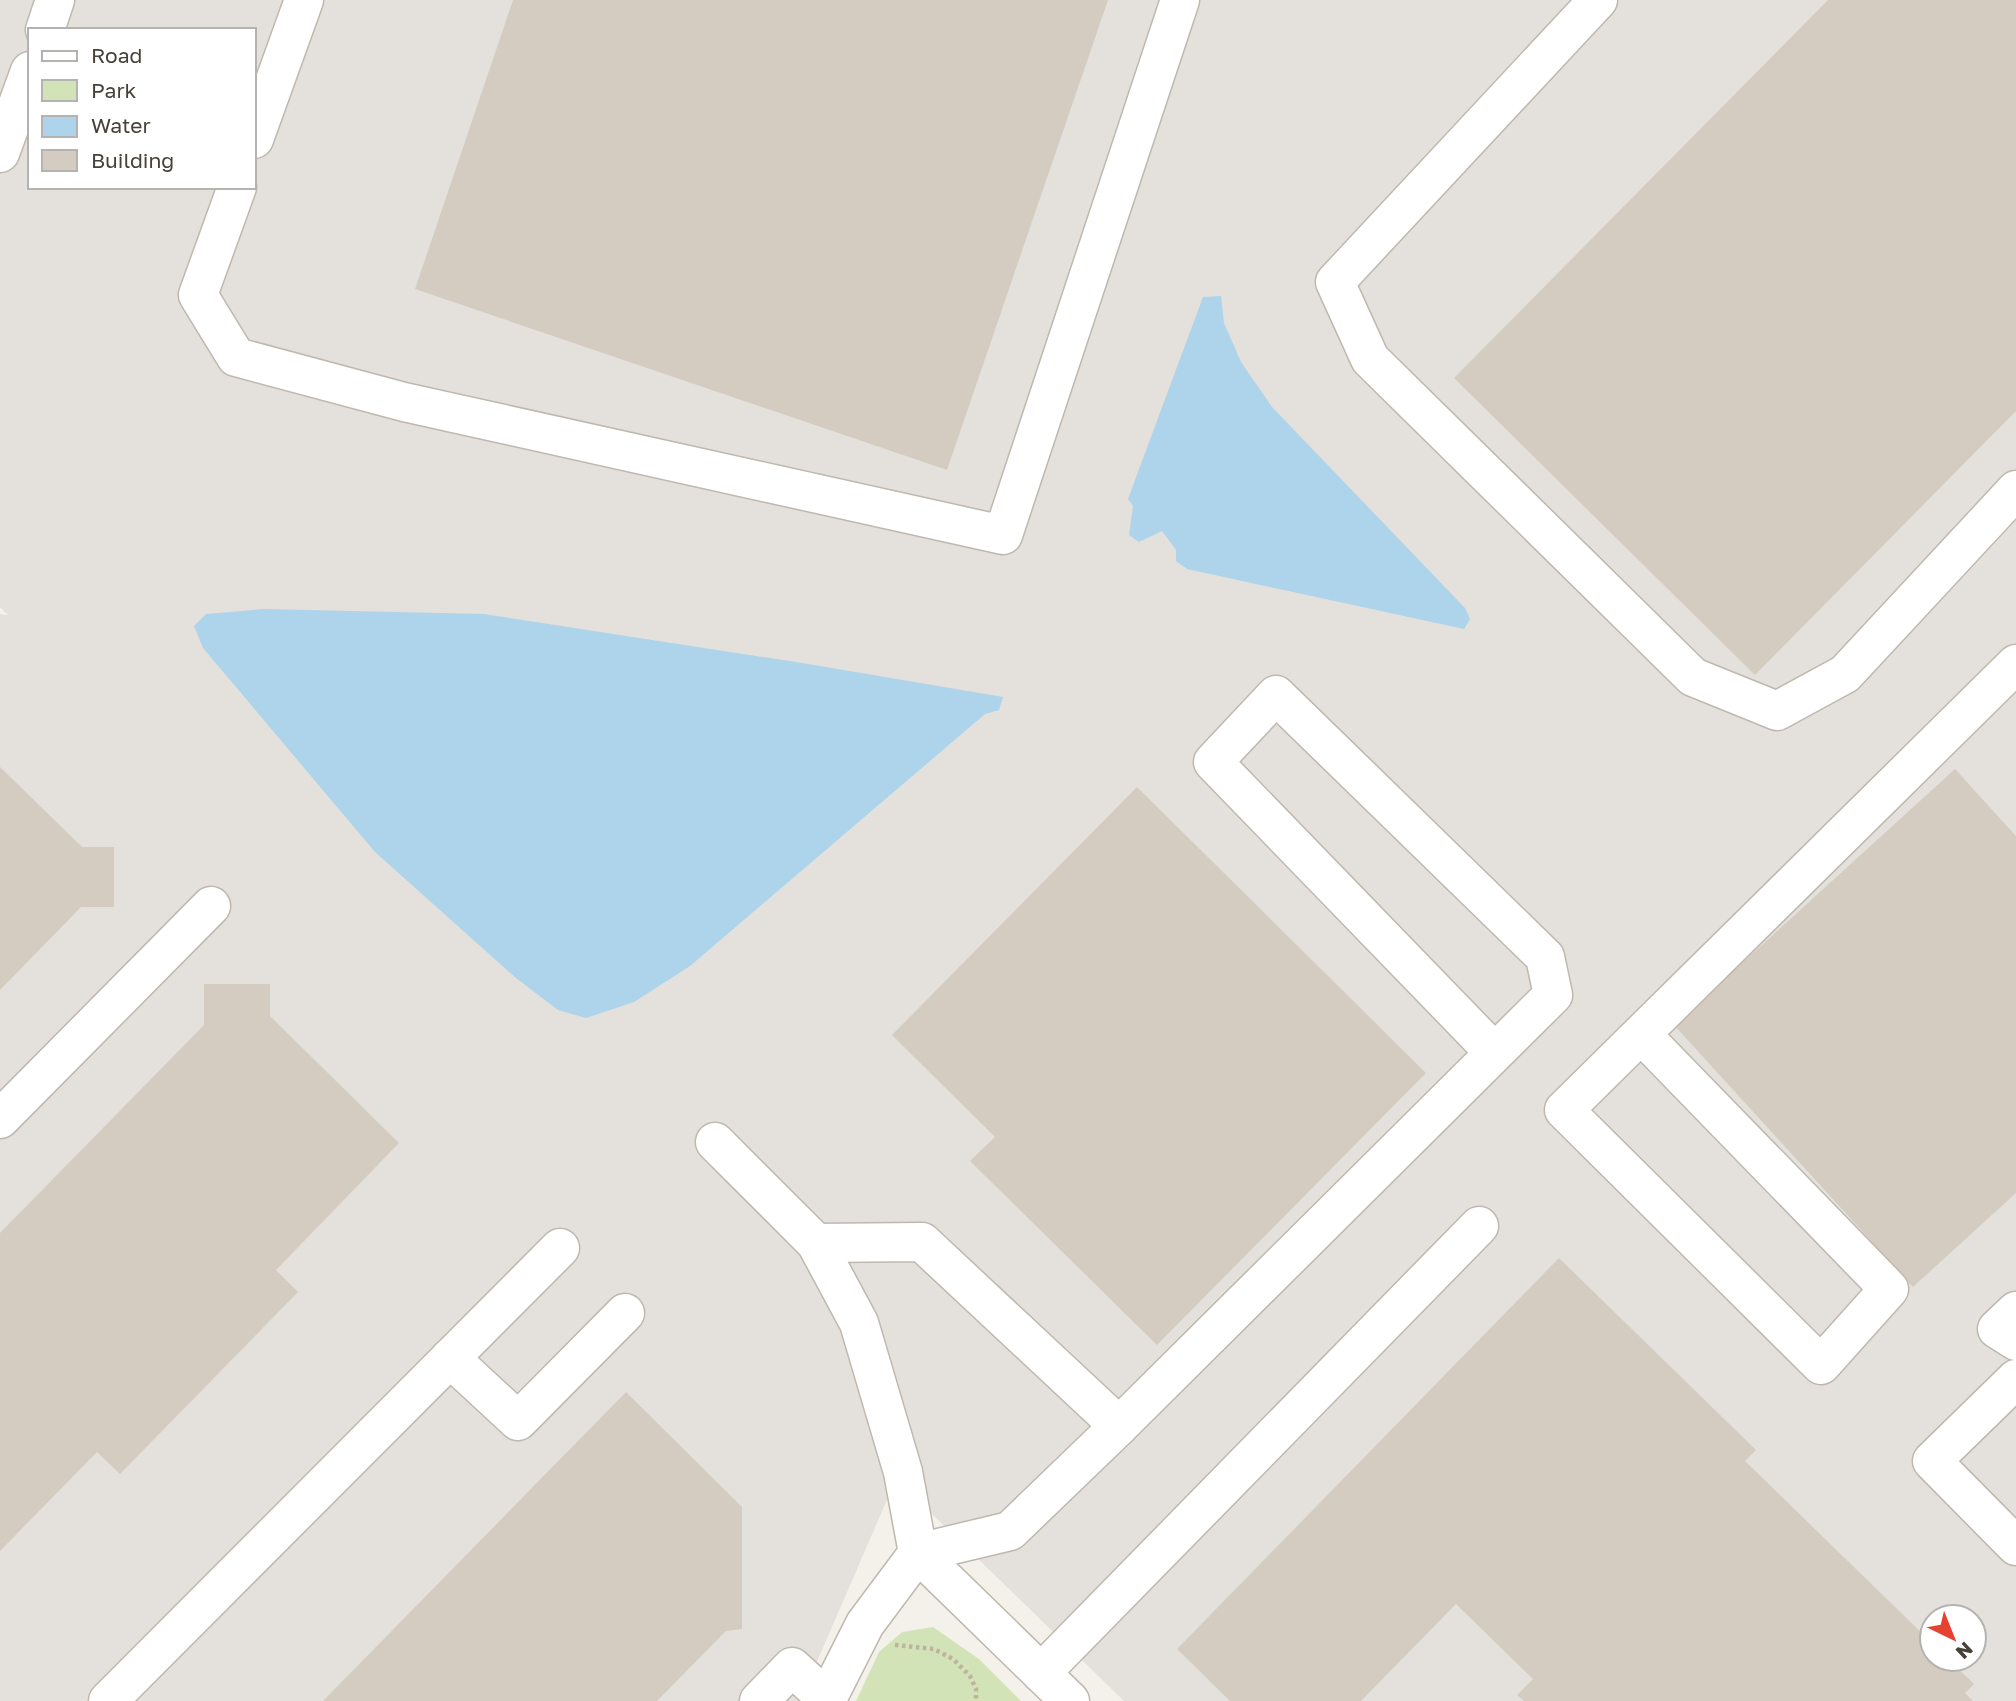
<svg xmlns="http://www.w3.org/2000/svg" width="2016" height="1701" viewBox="0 0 2016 1701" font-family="'Golos Text',sans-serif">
	<rect width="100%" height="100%" fill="#f4f1eb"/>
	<path fill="#e4e0dc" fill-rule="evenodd" d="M0,0H2016V1701H1124L896,1479L800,1701H0V614L8,615L0,607ZM30,30H254V187H30ZM1932,1617H1974V1659H1932Z"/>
	<path fill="#d2e4b7" d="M933,1627L979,1659L1021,1701H856L879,1652L902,1632Z"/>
	<g fill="#add4ea">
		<path d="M1221,296L1224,323L1241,362L1272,407L1465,608L1470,619L1464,629L1187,569L1176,561V550L1162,531L1139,542L1129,535L1133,506L1128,499L1203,297Z"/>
		<path d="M264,609L484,614L802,663L1003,697L999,710L985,714L690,966L634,1002L586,1018L558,1010L516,978L375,852L203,648L194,626L206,614Z"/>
	</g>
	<g fill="#d4ccc1">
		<path d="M513,0H1108L947,470L415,289Z"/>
		<path d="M1828,0H2016V411L1755,675L1454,378Z"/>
		<path d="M0,767L82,847H114V907H81L0,990Z"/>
		<path d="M1955,769L2016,836V1193L1913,1287L1674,1025Z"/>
		<path d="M1137,787L1426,1073L1157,1345L970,1161L995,1137L892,1035Z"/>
		<path d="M204,984H270V1016L399,1143L276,1270L298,1292L120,1474L97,1452L0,1551V1233L204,1025Z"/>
		<path d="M1559,1258L1756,1450L1745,1461L1932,1643V1659H1948L1974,1684L1965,1693L1973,1701H1524L1517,1695L1533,1679L1456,1604L1361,1701H1230L1177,1649Z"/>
		<path d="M626,1392L742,1507V1629L726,1631L657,1701H323Z"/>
	</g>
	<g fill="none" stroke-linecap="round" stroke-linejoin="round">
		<g stroke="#bfb8ae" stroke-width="41">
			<g id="minor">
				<path d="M1598,0L1335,282L1370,359L1693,677L1777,711L1845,674L2016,490"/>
				<path d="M45,30L55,0"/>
				<path d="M254,139L304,0"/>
				<path d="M0,153L30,71"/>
				<path d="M237,187L198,295L236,357L404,402L1003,535L1180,0"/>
				<path d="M1641,1034L1889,1289L1821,1365L1564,1110L2016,664"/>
				<path d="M0,1119L211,906"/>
				<path d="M715,1142L816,1243L859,1323L903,1472L918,1553"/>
				<path d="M816,1243L922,1242L1119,1426L1010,1531L918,1553L865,1624L826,1701"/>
				<path d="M2016,1311L1997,1329L2016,1341"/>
				<path d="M450,1358L518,1421L625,1313"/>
				<path d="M2016,1379L1932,1461L2016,1546"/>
				<path d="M1119,1426L1553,995L1545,957L1276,695L1213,762L1494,1052"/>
				<path d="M918,1553L1070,1701"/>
				<path d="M1041,1673L1479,1226"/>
				<path d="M108,1701L560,1248"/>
				<path d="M759,1701L792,1667L827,1699"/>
			</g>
		</g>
		<path stroke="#bfb3a0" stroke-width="4.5" stroke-dasharray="3.5 3.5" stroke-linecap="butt" d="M895,1645L934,1649L953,1659L970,1676L976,1689V1701"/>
		<use href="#minor" stroke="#fff" stroke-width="38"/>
	</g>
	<rect x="28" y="28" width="228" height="161" fill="#ffffff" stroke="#b5b3b0" stroke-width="2"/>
	<rect x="42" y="51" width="35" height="10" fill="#ffffff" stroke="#b5b3b0" stroke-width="2"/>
	<text x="91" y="63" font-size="21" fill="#474139">Road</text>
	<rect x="42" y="80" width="35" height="21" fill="#d2e4b7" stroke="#b5b3b0" stroke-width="2"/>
	<text x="91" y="98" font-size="21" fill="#474139">Park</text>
	<rect x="42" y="116" width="35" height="21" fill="#add4ea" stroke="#b5b3b0" stroke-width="2"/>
	<text x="91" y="133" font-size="21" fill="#474139">Water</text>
	<rect x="42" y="150" width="35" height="21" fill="#d4ccc1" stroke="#b5b3b0" stroke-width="2"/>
	<text x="91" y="168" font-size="21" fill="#474139">Building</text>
	<g transform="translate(1953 1638) rotate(137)"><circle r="33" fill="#ffffff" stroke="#b5b3b0" stroke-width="2"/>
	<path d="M0-5L12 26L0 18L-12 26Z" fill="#e7422f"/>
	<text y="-10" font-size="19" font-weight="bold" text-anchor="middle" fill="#474139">N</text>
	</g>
</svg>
